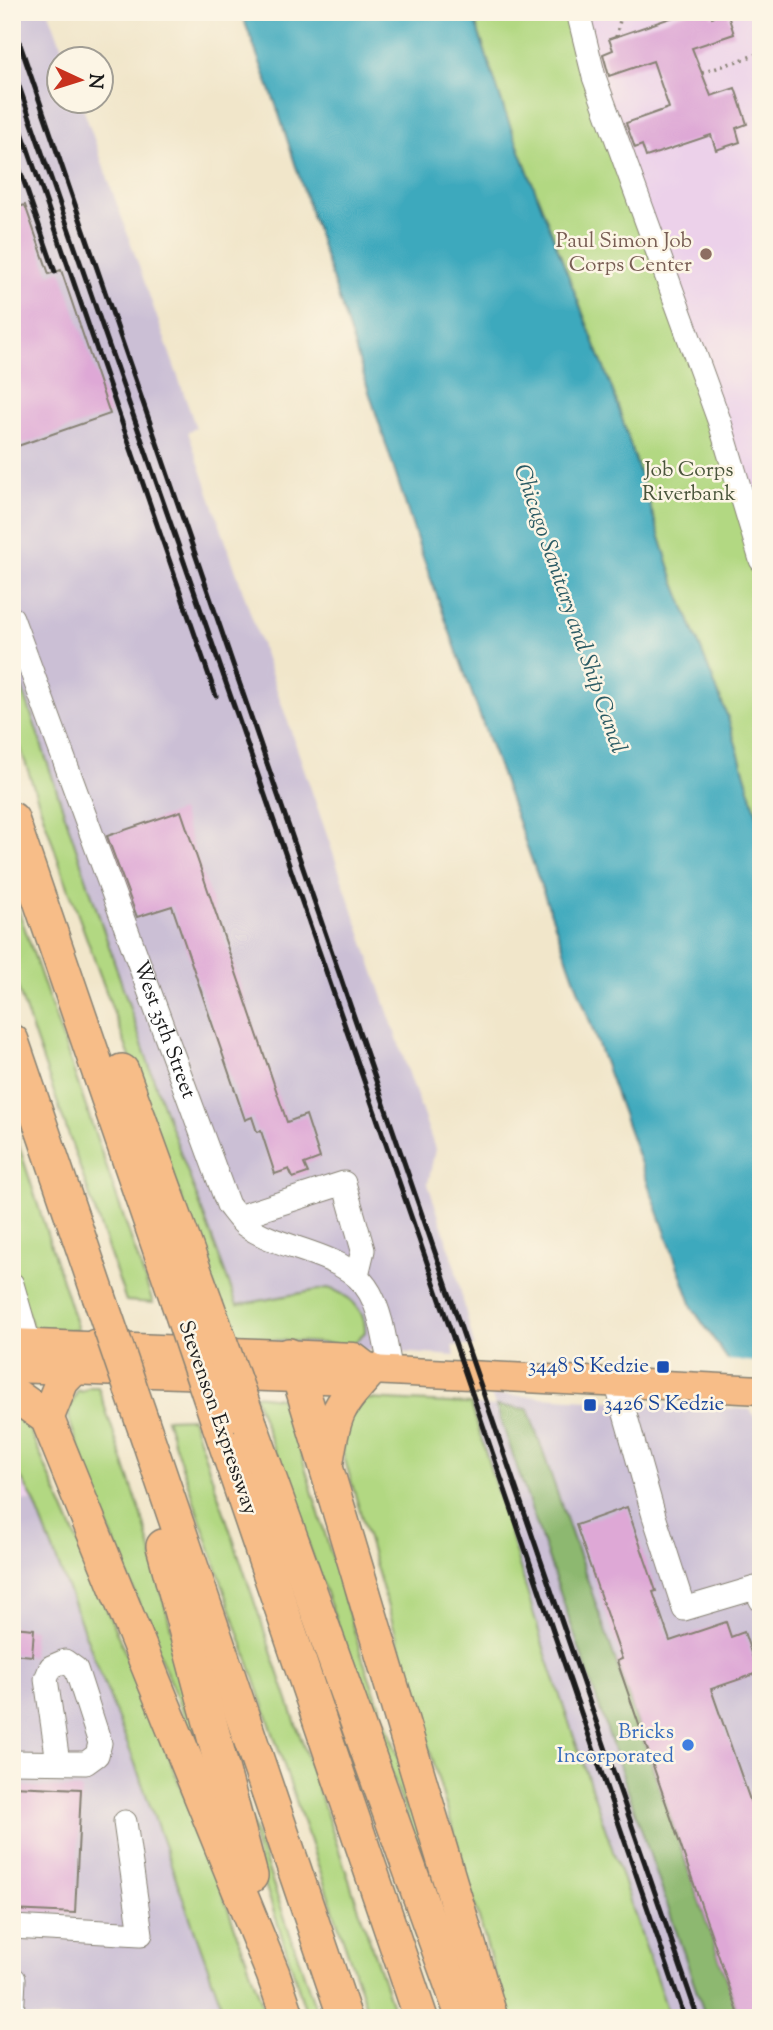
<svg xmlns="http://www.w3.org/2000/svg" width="773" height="2030" viewBox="0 0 773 2030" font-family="'Sorts Mill Goudy',serif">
	<rect width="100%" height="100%" fill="#fcf5e5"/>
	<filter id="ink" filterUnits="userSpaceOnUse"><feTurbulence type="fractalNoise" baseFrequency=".0143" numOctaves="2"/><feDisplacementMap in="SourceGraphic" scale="14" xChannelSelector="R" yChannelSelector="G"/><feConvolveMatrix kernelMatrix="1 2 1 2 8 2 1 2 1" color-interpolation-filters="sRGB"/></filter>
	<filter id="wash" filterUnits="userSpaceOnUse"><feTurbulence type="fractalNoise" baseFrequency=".00686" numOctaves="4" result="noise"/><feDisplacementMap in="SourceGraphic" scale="28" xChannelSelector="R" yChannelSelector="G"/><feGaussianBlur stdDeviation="1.57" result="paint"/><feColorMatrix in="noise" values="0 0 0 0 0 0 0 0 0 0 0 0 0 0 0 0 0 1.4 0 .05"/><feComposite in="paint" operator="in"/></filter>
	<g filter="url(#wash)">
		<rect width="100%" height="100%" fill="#f1e6ca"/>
		<g fill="#ecd1ea">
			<path d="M572,12H761V574L727,457Z"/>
			<path d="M12,1462L34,1501L12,1500Z"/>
		</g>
		<g fill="#cbbfd5">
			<path d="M12,12H49L66,59L60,60V102H81L196,428L188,432L435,1149L428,1184L453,1259L474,1346H452L455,1356L234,1341L232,1337L352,1345L362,1337L365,1325L360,1310L328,1288L238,1305L158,1092L12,657Z"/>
			<path d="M491,1394L755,1410L761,1421V2018H740L529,1409L496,1406L706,2018H670L546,1655L471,1405L495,1406Z"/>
			<path d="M12,1500L34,1501L134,1761L226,2018H12Z"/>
		</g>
		<g fill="#b2d882" stroke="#677a4f" stroke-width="2">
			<path d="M472,12H572L727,457L761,574V828L728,718L674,581L614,394L505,112Z"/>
			<path d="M12,657L158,1092L237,1305L328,1288C348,1294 366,1309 365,1332L352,1345L232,1337L61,868L12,723Z"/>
			<path d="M12,891L153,1303L126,1301L12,971Z"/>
			<path d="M12,1124L78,1330L33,1329L12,1269Z"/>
			<path d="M90,1387H98L142,1516L203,1751L199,1754L93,1489L69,1420V1410L78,1390L81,1392Z"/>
			<path d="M254,1395L280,1398L287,1420H291L361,1654L402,1767L451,1937Z"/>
			<path d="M366,1399L471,1404L546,1655L670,2018H508L342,1450L351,1408Z"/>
			<path d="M12,1409L25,1419C110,1617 198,1814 267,2018H226L134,1761L34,1501L12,1462Z"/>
			<path d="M192,1418L210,1471L396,2018H370L166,1419Z"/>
			<path d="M243,1796L319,2018H308L263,1878Z"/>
		</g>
		<path fill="#8db870" stroke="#546a46" stroke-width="2" d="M496,1406L528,1409L740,2018H706Z"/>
		<path fill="#3ea9bd" stroke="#2d626c" stroke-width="2" d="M241,12H472L505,112L614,394L674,581L728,718L761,828V1421L728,1360L693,1309L419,546L276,105Z"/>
		<path fill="#f1e6ca" d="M724,1360L761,1362V1418H755Z"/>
		<g id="blocks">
			<g fill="#dea8d6">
				<path d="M688,12H711L712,17L727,12L734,34L692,48L711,96L735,88L747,124L736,128L740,142L716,150L711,135L646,157L642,145L635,148L626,123L669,108L653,61L609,76L603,54L613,50L609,39Z"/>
				<path d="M25,205L49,274L61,270L110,414L12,448V209Z"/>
				<path d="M181,811L287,1122L306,1115L320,1158L304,1164L308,1173L293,1178L289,1169L275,1174L261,1131L257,1132L252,1117L245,1120L172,906L137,917L107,836Z"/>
				<path d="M627,1507L656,1591L653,1592L670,1641L726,1622L731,1637L744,1632L758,1673L711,1689L751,1803L757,1801L761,1813V2018H740L617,1661L622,1659L576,1525Z"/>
				<path d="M12,1627L34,1629L32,1656L12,1654Z"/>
				<path d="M12,1786L81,1789L75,1913L12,1910Z"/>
			</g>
		</g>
	</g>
	<g filter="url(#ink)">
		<use href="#blocks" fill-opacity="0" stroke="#868173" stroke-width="2"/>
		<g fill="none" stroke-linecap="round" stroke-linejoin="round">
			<g stroke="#868173" stroke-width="25">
				<g id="minor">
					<path d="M578,12L594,77L720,423L761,560"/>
					<path id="s1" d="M12,618L228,1205C233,1211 239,1220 245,1225C282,1252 347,1251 370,1293C383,1317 385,1345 391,1371"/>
					<path d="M238,1217L344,1183L363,1250L357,1275"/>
					<path d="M12,1284L29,1343"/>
					<path d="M616,1382L654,1516L684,1609L755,1588L761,1600"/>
					<path d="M12,1762L86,1763L97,1755L100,1743L76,1669L65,1661L51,1667L46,1679L58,1762"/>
					<path d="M12,1927L141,1934L125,1822"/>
					<path d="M12,1979H14L12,2018"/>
				</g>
			</g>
			<g stroke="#868173" stroke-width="31">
				<g id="major">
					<path d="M12,1343L354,1357L371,1370"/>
					<path d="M12,1368L351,1380L371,1370L761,1390"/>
				</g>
			</g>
			<g stroke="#868173" stroke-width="36">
				<g id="highway">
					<path d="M12,819L177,1300"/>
					<path d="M12,1041L99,1296"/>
					<path d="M122,1071L206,1302"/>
					<path d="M289,1355L299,1378L326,1467L491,2018"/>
					<path d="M12,1393L47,1418L273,1974L288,2018"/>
					<path d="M47,1418L62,1381L96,1346"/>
					<path d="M142,1421L345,2018"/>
					<path d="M219,1425L421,2018"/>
					<path d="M251,1426L463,2018"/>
					<path d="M327,1461C334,1412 338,1406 371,1370"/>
					<path d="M163,1546L251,1876"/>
				</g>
			</g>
			<g stroke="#868173" stroke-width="3.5" stroke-dasharray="2 5" stroke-linecap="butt">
				<path d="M616,37L622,12"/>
				<path d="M702,73L761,53"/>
			</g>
			<use href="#minor" stroke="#fff" stroke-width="23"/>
			<use href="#major" stroke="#f7bd88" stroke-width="28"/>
			<use href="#highway" stroke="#f7bd88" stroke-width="33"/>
			<g stroke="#1c1c1c" stroke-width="5">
				<path d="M12,21L698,2018"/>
				<path d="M12,66L456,1346L685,2018"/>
				<path d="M12,103L216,696"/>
				<path d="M12,147L55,272"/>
			</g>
			<g stroke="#868173" stroke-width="36" stroke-linecap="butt">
				<g id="highway-bridge">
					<path d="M99,1296L142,1421"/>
					<path d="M177,1300L219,1425"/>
					<path d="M206,1302L251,1426"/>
				</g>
			</g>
			<use href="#highway-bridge" stroke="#f7bd88" stroke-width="33"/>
		</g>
	</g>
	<circle fill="#8d6e63" stroke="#fcf5e5" stroke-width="2.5" cx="706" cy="254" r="7"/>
	<g fill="#1a4fb4" stroke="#fcf5e5" stroke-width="2.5">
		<rect x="656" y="1360" width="14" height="14" rx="3.5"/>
		<rect x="583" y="1398" width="14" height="14" rx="3.5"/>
	</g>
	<circle fill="#3f7fe0" stroke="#fcf5e5" stroke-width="2.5" cx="688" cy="1745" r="7"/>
	<g text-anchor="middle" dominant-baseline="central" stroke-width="5" stroke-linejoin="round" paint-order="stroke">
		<g font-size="21" fill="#785e54" stroke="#fcf5e5" text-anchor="end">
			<text x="692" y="242">Paul Simon Job<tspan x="692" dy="24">Corps Center</tspan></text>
		</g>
		<g font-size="21" fill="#49543b" stroke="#fcf5e5">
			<text x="689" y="471">Job Corps<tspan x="689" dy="24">Riverbank</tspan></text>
		</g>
		<g font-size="21" fill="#1c1c1c" stroke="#fcf5e5">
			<text stroke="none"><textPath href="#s1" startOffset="439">West 35th Street</textPath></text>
			<text transform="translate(217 1418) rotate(71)">Stevenson Expressway</text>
		</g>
		<g font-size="21" fill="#164399" stroke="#fcf5e5" text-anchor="end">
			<text x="649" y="1367">3448 S Kedzie</text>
			<text x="604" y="1405" text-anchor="start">3426 S Kedzie</text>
		</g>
		<g font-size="21" fill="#366cbe" stroke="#fcf5e5" text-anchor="end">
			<text x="674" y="1733">Bricks<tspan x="674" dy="24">Incorporated</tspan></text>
		</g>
		<g font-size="23" font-style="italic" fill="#2b5b64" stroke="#fcf5e5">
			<text transform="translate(569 609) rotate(71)">Chicago Sanitary and Ship Canal</text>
		</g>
	</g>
	<rect width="773" height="2030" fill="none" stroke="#fcf5e5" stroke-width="42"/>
	<g transform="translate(80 80) rotate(94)"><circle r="33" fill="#fcf5e5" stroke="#a29e95" stroke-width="2"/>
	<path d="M0-5L12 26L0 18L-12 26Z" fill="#c8321e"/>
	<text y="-10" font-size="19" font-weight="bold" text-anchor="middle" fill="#1c1c1c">N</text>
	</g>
</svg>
